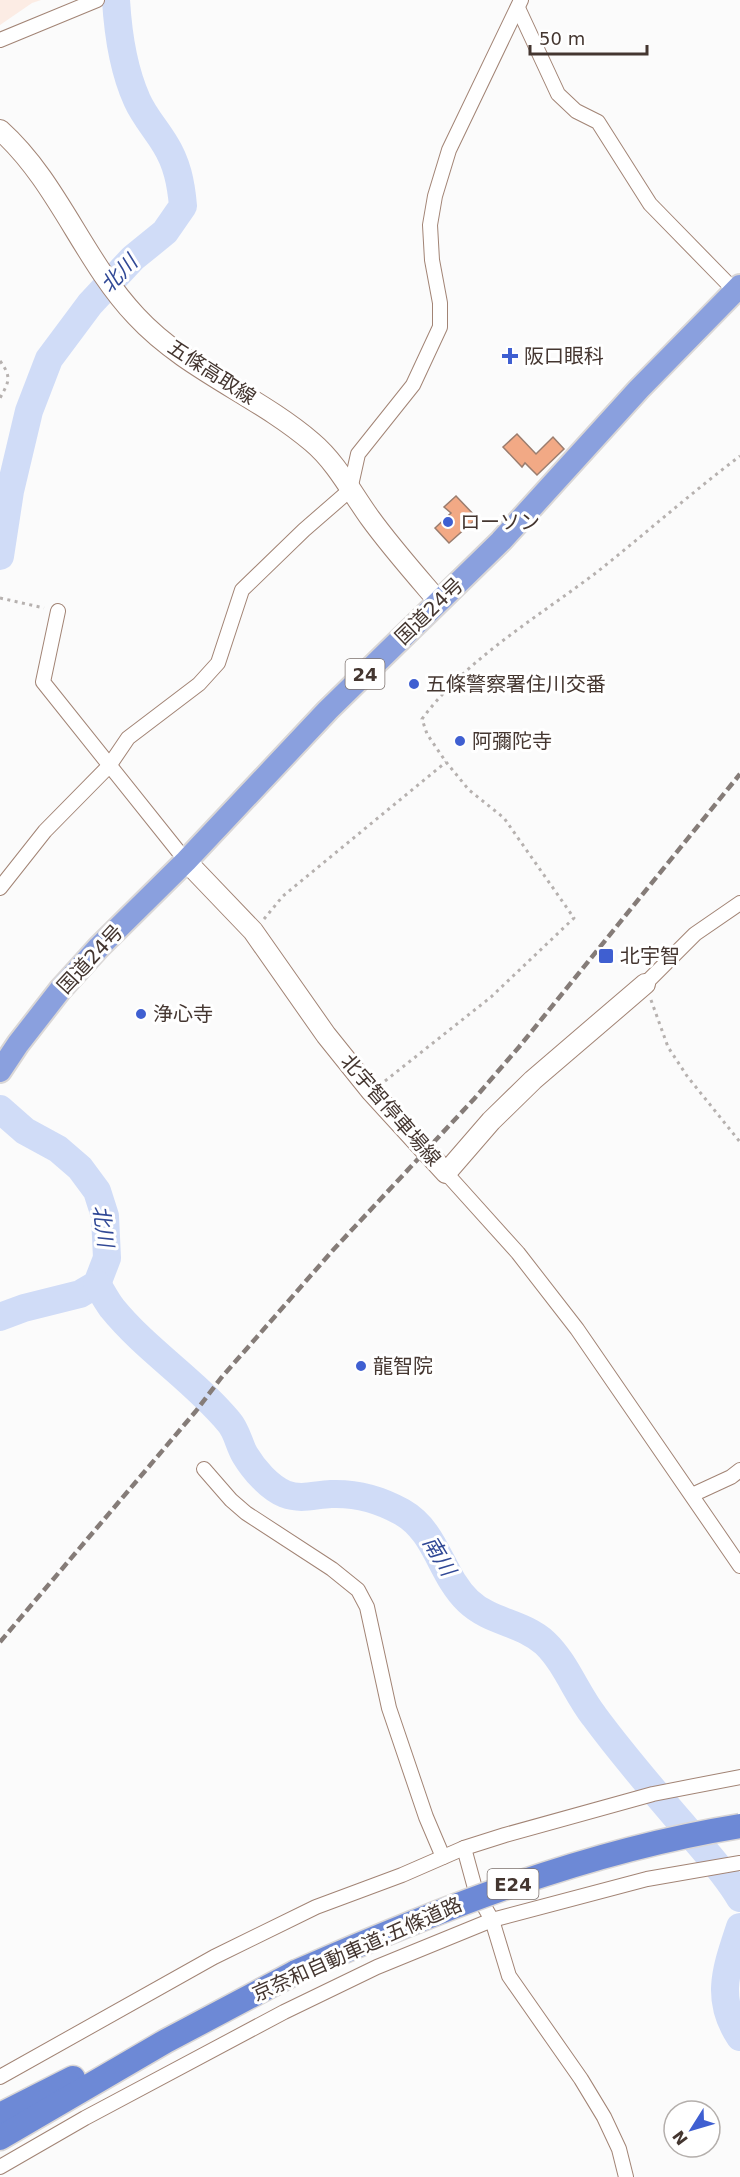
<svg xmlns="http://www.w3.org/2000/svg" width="740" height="2177" viewBox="0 0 740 2177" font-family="'DejaVu Sans','Noto Sans JP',sans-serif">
	<rect width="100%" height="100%" fill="#fbfbfb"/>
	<path fill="#fcece4" d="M0,0H41L32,3L0,25Z"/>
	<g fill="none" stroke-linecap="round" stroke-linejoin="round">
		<g stroke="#d0dcf7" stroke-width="28">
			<path d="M0,556L10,491L29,411L49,359L90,304L133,258L165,232L183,206C181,183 177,163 165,144C156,129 144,116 137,100C123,69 118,34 116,0"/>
			<path d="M0,1109L25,1131L58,1149L80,1168L97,1191L105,1216L107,1258L97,1284L80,1294L24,1308L0,1317"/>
			<path d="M97,1284C102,1292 106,1300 112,1308C146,1350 194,1380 229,1422C237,1431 239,1445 245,1455C254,1470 269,1487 285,1494C301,1500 314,1495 331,1494C357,1493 379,1499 402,1512C437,1532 440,1574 468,1601C491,1623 522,1622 545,1643C566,1663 576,1693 594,1716C622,1754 652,1789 683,1825C702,1848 725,1872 740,1898"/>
			<path d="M740,1927C727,1967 714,1998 740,2037"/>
		</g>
	</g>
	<g fill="#f2a985" stroke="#9b7d6e" stroke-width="1.5">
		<path d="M517,434L536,454L553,437L564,449L537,475L525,463L522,467L503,447Z"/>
		<path d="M456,496L477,518L449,543L435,528L451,513L444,507Z"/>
	</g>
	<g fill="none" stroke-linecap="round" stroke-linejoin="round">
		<g stroke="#a28475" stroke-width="16">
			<g id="minor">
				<path d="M518,8L558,94L576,111L598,122L650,204L735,291"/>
				<path d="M0,40L97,0"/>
				<path d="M58,611L43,682L186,861"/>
				<path d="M0,888L45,831L109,766L128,738L199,684L218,663L242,590L304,530L350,490L358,454L413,385L440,327V303L432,260L430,225L435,196L449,150L521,0"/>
				<path d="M645,984L695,934L740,903"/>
				<path d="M446,1173L518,1253L577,1329L740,1566"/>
				<path d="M204,1469L231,1500L246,1513L332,1569L358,1590L367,1607L389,1708L426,1817L443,1857"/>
				<path d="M692,1495L731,1477L740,1470"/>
				<path d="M464,1848L476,1892L492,1920L509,1976L581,2079L604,2117L619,2149L626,2177"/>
				<path d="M0,2077L214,1957L316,1907L402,1875L464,1848L505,1835L653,1794L740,1777"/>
				<path d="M0,2167L85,2118L284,2012L377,1967L492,1920L647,1879L740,1863"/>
			</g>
		</g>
		<g stroke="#a28475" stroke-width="22">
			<g id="secondary">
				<path d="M0,130C58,182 83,260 136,316C186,370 257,395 312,442C336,462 352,493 370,518C391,547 415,574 439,602"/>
				<path d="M186,861L253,931L326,1035L371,1091L446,1173L491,1121L533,1080L645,984"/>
			</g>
		</g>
		<g stroke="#dad7d6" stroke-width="26">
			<path id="trunk" d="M0,1071L18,1044L60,990L99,947L186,861L328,710L501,541L639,389L740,286"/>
		</g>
		<g stroke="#dad7d6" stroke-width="27">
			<g id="motorway">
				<path d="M0,2115L73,2078"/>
				<path d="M0,2138L166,2041L296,1972"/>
			</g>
		</g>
		<g stroke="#b6b1af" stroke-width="3" stroke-dasharray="3 4.5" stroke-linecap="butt">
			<path d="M0,361C12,377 9,382 0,398"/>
			<path d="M0,598L44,608"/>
			<path d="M264,919L283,896L446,762"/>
			<path d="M651,1000L668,1047L687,1076L740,1142"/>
			<path d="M385,1081L491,997L574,918L504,818L469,790L446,762L427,734L422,719C466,659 538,617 597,572C645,534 691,493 740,456"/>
		</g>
		<use href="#minor" stroke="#fff" stroke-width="14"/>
		<use href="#secondary" stroke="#fff" stroke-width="20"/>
		<use href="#trunk" stroke="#8aa0de" stroke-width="22"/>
		<use href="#motorway" stroke="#6d89d6" stroke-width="24"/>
		<path stroke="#857c78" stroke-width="4.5" stroke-dasharray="9 4.5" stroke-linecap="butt" d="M0,1642L196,1411L221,1378L334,1249L474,1099L519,1047L740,774"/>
		<g stroke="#dad7d6" stroke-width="27" stroke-linecap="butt">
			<path id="motorway-bridge" d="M296,1972C439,1909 585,1851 740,1826"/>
		</g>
		<use href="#motorway-bridge" stroke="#6d89d6" stroke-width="24"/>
	</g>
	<g fill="#3f5fd1" stroke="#fff" stroke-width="2">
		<path d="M507 347h6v6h6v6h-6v6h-6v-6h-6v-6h6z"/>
		<circle cx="448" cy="522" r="6"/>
		<circle cx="414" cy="684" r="6"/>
		<circle cx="460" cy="741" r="6"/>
		<rect x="598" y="948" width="16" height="16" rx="3"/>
		<circle cx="141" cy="1014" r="6"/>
		<circle cx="361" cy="1366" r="6"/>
	</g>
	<g text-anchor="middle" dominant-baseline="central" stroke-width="6" stroke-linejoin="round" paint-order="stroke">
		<g fill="#fff" stroke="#7c726e" stroke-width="1.5">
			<rect x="345.5" y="659" width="39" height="30" rx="4.5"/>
			<rect x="487.5" y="1869" width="51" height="30" rx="4.5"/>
		</g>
		<g font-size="18" font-weight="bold" fill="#443630">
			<text x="365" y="674">24</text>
			<text x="513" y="1884">E24</text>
		</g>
		<g font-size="20" fill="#443630" stroke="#fff" text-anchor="start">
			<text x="524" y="356">阪口眼科</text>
			<text x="460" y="522">ローソン</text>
			<text x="426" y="684">五條警察署住川交番</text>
			<text x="472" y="741">阿彌陀寺</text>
			<text x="620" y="956">北宇智</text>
			<text x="153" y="1014">浄心寺</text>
			<text x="373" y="1366">龍智院</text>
		</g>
		<g font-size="20" fill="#443630" stroke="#fff">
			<text transform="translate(212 372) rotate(33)">五條高取線</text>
			<text transform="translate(429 611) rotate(-44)">国道24号</text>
			<text transform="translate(90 959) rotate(-47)">国道24号</text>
			<text transform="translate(391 1110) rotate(49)">北宇智停車場線</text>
			<text transform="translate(357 1949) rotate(-24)">京奈和自動車道;五條道路</text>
		</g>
		<g font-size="21" font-style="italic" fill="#314996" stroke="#fff">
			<text transform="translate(119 274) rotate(-46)">北川</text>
			<text transform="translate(103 1226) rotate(82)">北川</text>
			<text transform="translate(439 1556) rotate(59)">南川</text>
		</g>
	</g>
	<g transform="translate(692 2129) rotate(233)"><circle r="28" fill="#ffffff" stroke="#b4afac" stroke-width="1.5"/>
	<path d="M0-4.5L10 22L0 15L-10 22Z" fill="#3f5fd1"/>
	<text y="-9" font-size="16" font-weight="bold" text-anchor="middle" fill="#443630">N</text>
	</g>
	<path d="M530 45v9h117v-9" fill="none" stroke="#443630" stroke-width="3"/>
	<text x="539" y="45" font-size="18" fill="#443630" stroke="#ffffff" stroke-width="4.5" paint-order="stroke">50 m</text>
</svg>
